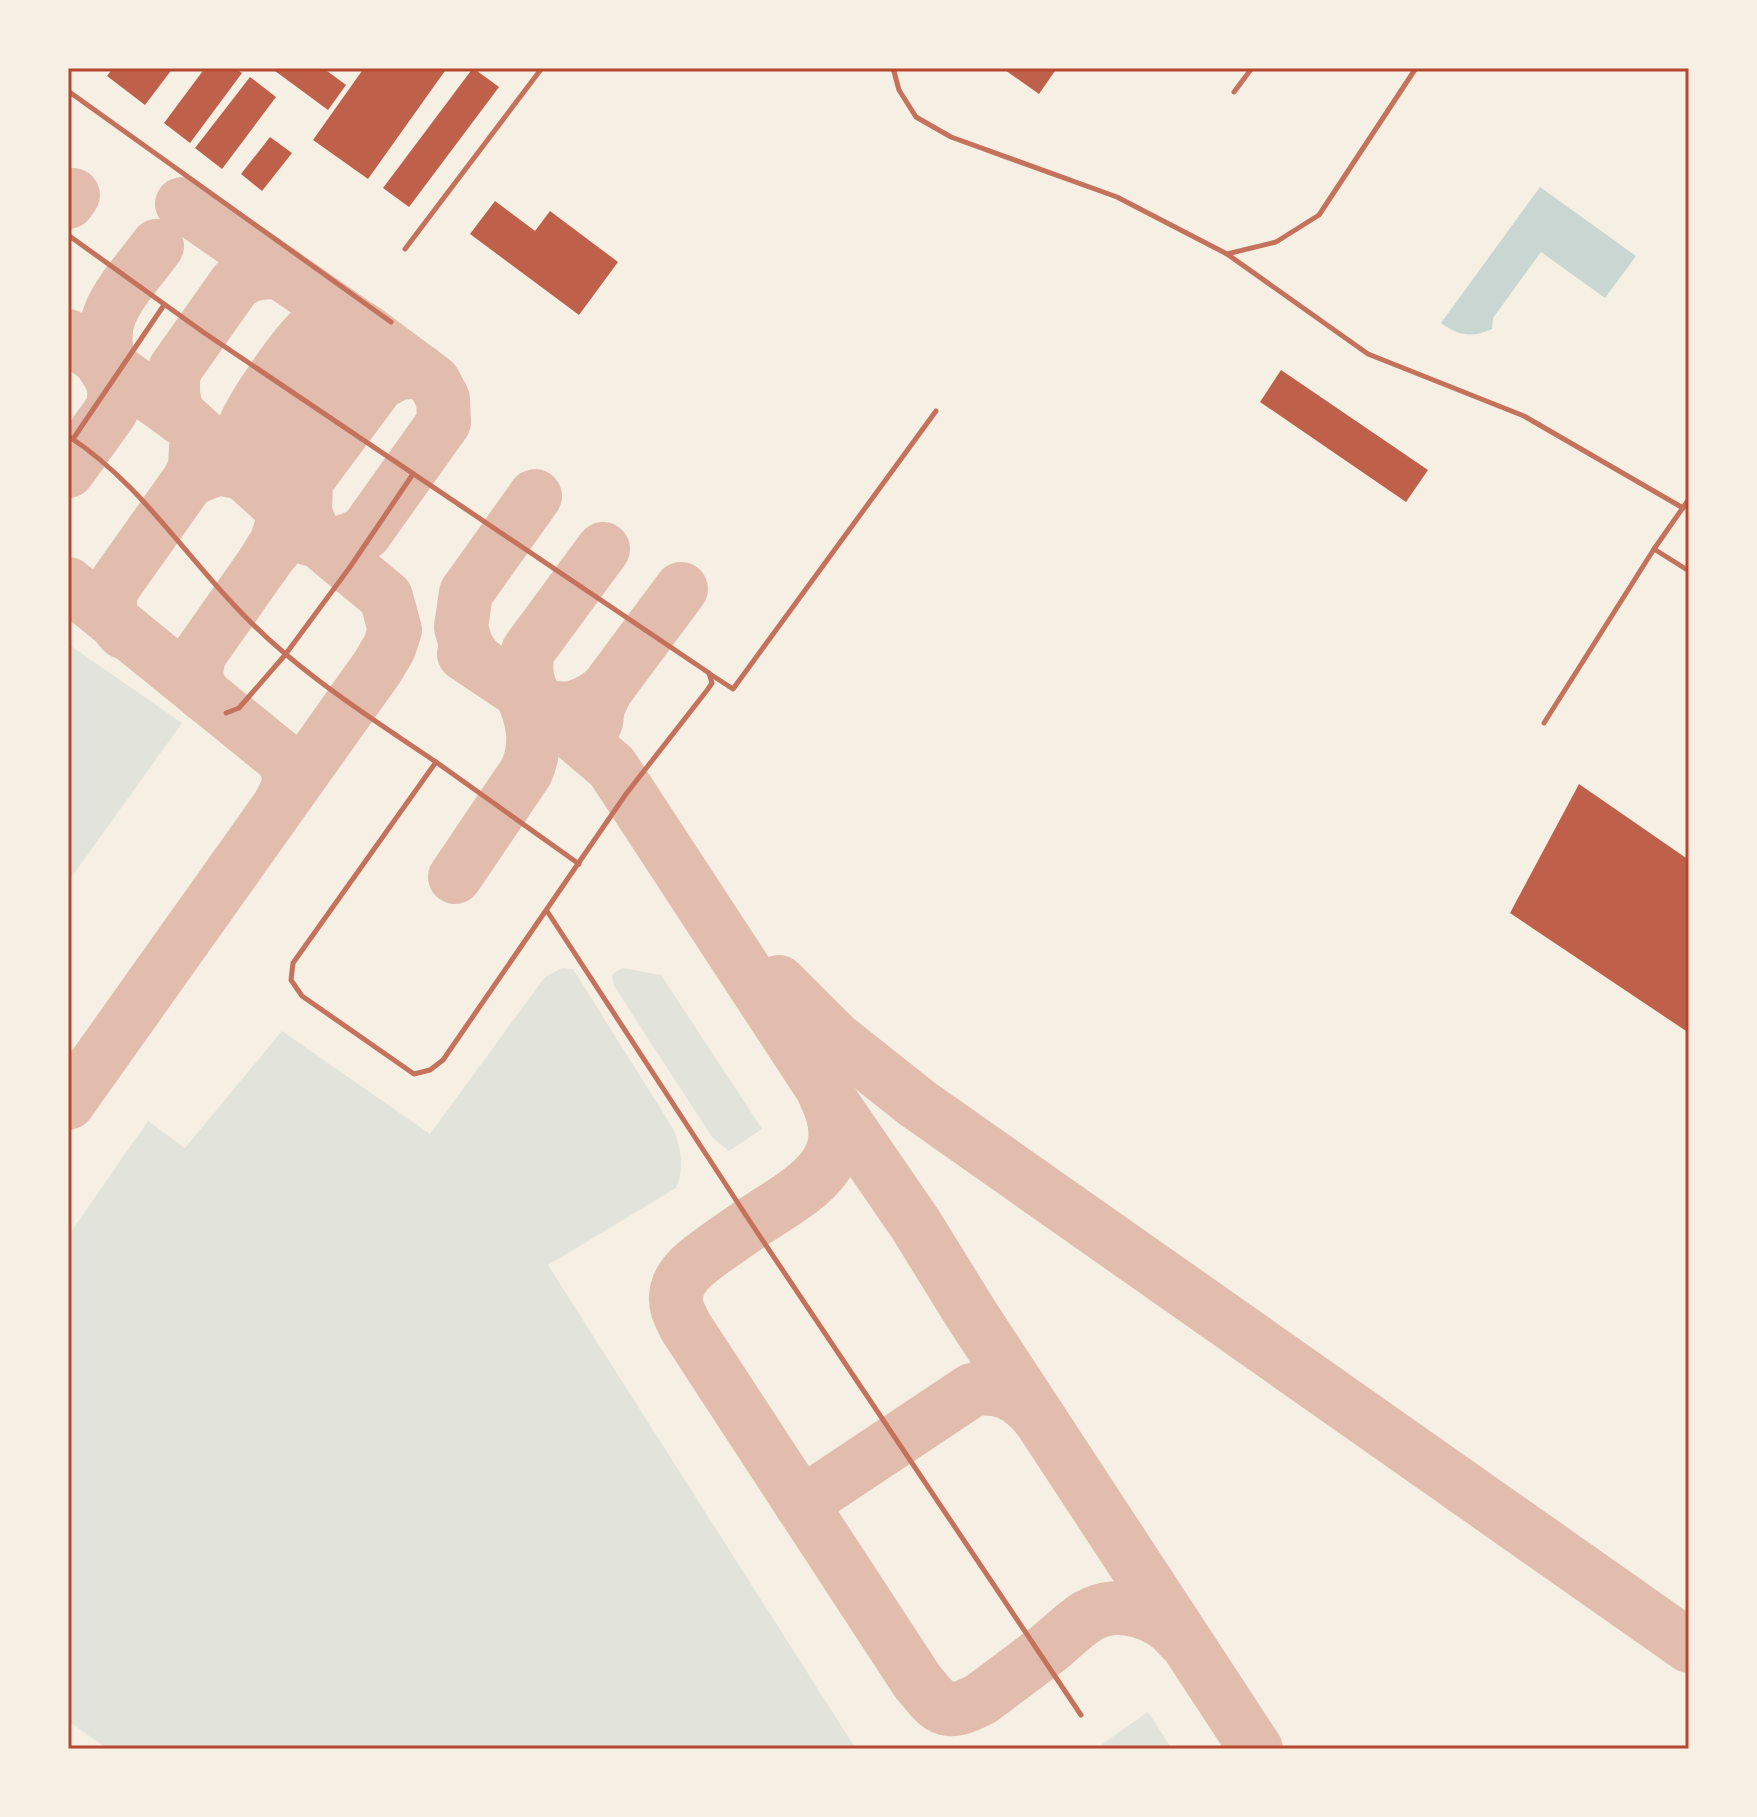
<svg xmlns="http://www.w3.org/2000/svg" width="1757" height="1817" viewBox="0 0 1757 1817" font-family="Commissioner,sans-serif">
	<rect width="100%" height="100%" fill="#f6efe4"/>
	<g fill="#e2e4dc">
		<path d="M68,644L182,723L68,882Z"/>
		<path d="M562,968L573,969L674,1130C681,1150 685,1167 676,1188L548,1265L856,1749H108L68,1721V1236L148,1121L185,1148L282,1031L430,1134L545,977Z"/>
		<path d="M622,968L661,975L762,1129L729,1151L712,1137L614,986L612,978L614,973Z"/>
		<path d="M1148,1712L1172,1749H1095Z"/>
	</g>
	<path fill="#c9d6d2" d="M1540,187L1636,256L1605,298L1541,252L1493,318L1492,329C1471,338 1459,336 1441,323Z"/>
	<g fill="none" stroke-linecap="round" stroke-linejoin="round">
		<g stroke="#e2bdae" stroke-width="54">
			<path d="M68,202L73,195"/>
			<path d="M182,204L359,327"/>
			<path d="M68,336L187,422L316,539L386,597L395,630L389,648L377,668L68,1103"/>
			<path d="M113,368C88,319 129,285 157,246"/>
			<path d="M180,417C172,401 171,386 175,369L235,284C249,273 263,271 281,273"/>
			<path d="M68,471L111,411C120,387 110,374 96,355"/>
			<path d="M189,480L218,468L247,474C245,460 239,445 243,431C248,412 297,341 313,329C330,316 361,321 373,339C378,346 379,355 381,363"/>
			<path d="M287,509C273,489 266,472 276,449L344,360"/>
			<path d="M316,539L305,513L306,481L379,383L398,373L420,371"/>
			<path d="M603,549L528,651C524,672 527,684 537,703C565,714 584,708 606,690"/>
			<path d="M263,564C295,519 293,541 334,543C345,543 355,537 365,533L444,422L443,399L434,382L367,332"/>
			<path d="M68,584L281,757C291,773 291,784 282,800"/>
			<path d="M123,632C110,618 106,604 114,586L189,480L195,467L196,447"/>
			<path d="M464,654L537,703L612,767L824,1091L916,1225L971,1314L1256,1749"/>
			<path d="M485,667L475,659L466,645L461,627L466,593L535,496"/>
			<path d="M204,695L195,678L199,655L263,564L276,543L280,531"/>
			<path d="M596,722L598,707L606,690L681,589"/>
			<path d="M455,877L526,772C539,743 533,718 520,690"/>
			<path d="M779,982L836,1039L918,1104L1689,1646"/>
			<path d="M825,1095C856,1158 813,1184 764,1215C747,1226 730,1238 713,1250C697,1262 677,1275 676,1297C675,1307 681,1317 685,1326L917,1681C941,1710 944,1718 981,1699C1004,1682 1027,1665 1050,1647C1062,1637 1075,1624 1088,1616C1119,1598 1162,1613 1182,1639"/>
			<path d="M801,1504L972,1390C1001,1384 1021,1396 1039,1418"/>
		</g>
	</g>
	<g fill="#bf614a">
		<path d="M113,68H173L145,105L107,76Z"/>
		<path d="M205,68H235L242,73L190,143L164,123Z"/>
		<path d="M271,68H323L346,85L328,110Z"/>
		<path d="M364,68H447L368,179L313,140Z"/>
		<path d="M473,68L499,87L409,207L383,188Z"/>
		<path d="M1002,68H1057L1039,94Z"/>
		<path d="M250,77L276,97L222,169L195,148Z"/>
		<path d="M270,137L292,153L262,191L241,174Z"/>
		<path d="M495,201L535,231L550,211L618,262L579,315L470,234Z"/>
		<path d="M1281,370L1428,470L1406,502L1260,402Z"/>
		<path d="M1579,784L1689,860V1033L1510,913Z"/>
	</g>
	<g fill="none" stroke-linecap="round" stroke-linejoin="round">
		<g stroke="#c5725c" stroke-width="5">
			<path d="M893,68L899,90L916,117L951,137L1117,197L1227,254L1368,354L1524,416L1683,508"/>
			<path d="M68,91L391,322"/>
			<path d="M1234,92L1252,68"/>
			<path d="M68,235L203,332L709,673L712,683L708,689L626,794L443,1060L430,1070L414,1074L302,996L291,980L293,963L436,762C365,714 292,668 234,605C180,548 135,479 68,436"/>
			<path d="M405,249L542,68"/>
			<path d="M1227,254L1276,242L1319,215L1416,68"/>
			<path d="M73,439L164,305"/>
			<path d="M1654,549L1689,571"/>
			<path d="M710,674L733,689L936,411"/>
			<path d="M226,713L239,708L285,655L350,567L413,474"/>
			<path d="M1544,723L1654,549L1689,499"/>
			<path d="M436,762L579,864"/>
			<path d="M547,911L751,1223L1081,1715"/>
		</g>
	</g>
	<rect width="1757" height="1817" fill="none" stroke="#f6efe4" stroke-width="140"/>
	<rect x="70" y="70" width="1617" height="1677" fill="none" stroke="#b5482f" stroke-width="3"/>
</svg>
